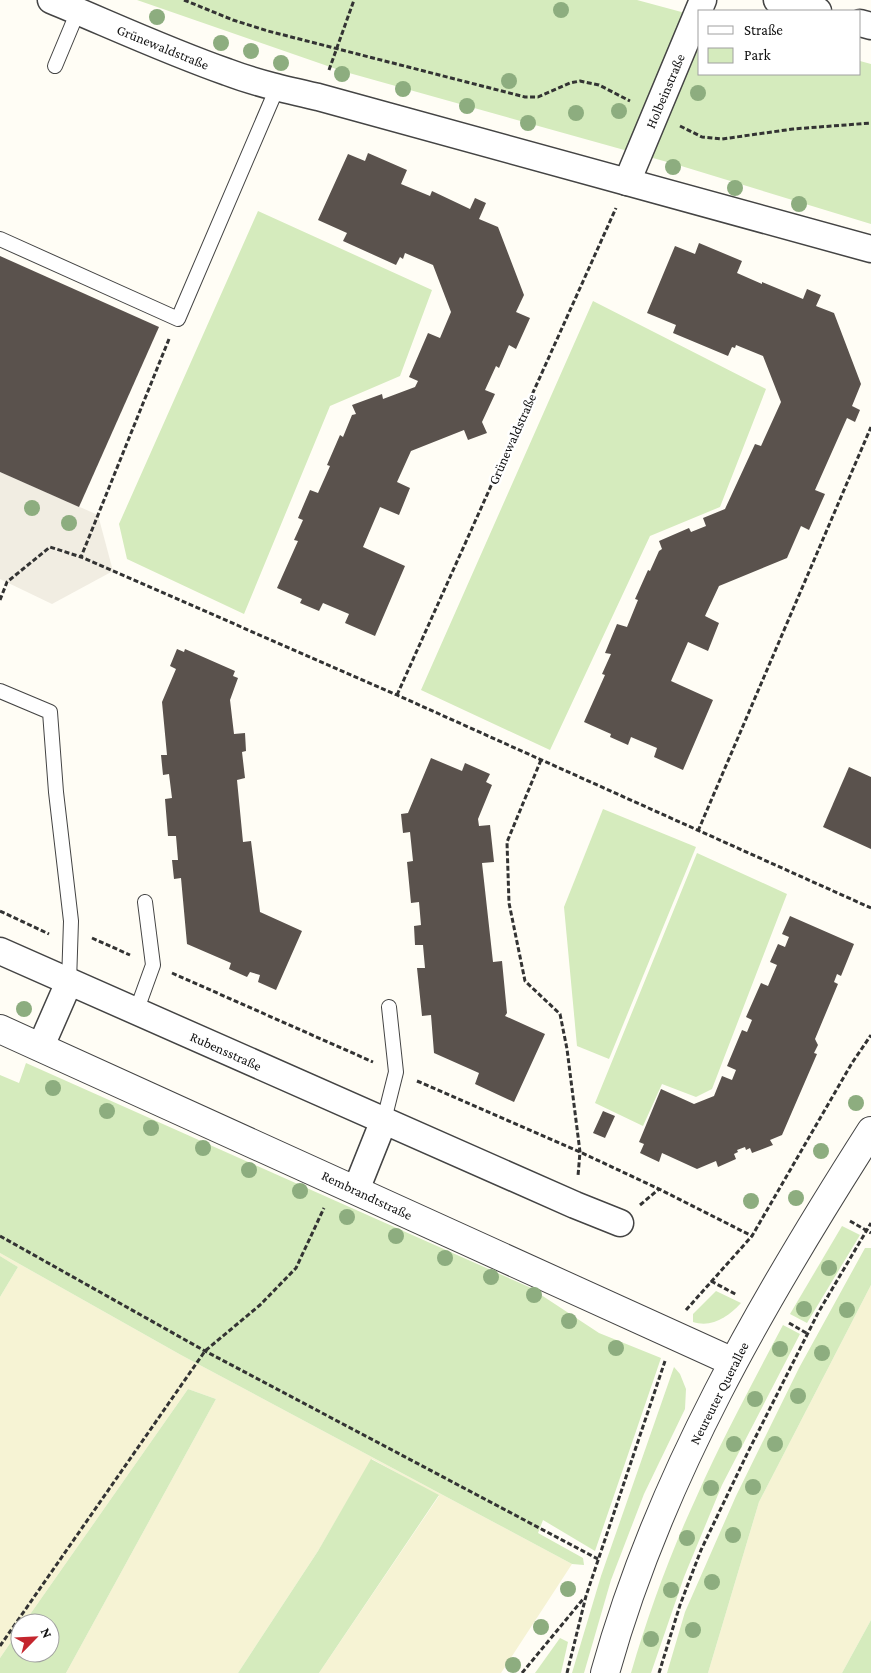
<svg xmlns="http://www.w3.org/2000/svg" width="871" height="1673" viewBox="0 0 871 1673" font-family="'Crimson Pro',serif">
	<rect width="100%" height="100%" fill="#fffdf5"/>
	<g fill="#f6f3d4">
		<path d="M0,1253L181,1355L572,1564L501,1673H319L439,1496L372,1459L318,1551L238,1673H66L216,1399L188,1389L24,1623H20V1629L0,1658V1297L18,1267L0,1256Z"/>
		<path d="M871,1285V1620L842,1673H708L759,1502Z"/>
	</g>
	<g fill="#d5ebbd">
		<path d="M137,0H637L700,17V74H860V61L871,64V224L678,165L342,71Z"/>
		<path d="M258,211L432,290L400,376L330,406L244,614L127,559L119,524Z"/>
		<path d="M593,301L766,389L720,507L650,536L550,750L421,690Z"/>
		<path d="M603,809L696,847L609,1059L577,1046L564,907Z"/>
		<path d="M697,853L787,894L712,1089L696,1097L662,1084L643,1126L595,1103Z"/>
		<path d="M26,1063L529,1287L599,1333L661,1358L595,1551L543,1520L538,1533L583,1558L584,1565L572,1564L181,1355L0,1253V1075L19,1083Z"/>
		<path d="M842,1226L860,1235L807,1323L790,1314Z"/>
		<path d="M865,1248H871V1285L759,1502L708,1673H667L685,1612L736,1496L799,1368Z"/>
		<path d="M0,1256L18,1267L0,1297Z"/>
		<path d="M716,1291L741,1303C728,1317 712,1328 693,1322V1314Z"/>
		<path d="M783,1325L800,1334L722,1485L684,1577L651,1673H631C648,1614 670,1554 696,1498C722,1439 753,1382 783,1325Z"/>
		<path d="M674,1367L680,1374L686,1389L685,1409L644,1494L611,1580L584,1673H572L601,1576Z"/>
		<path d="M188,1389L216,1399L66,1673H0V1658L20,1629V1653H50V1623H24Z"/>
		<path d="M371,1459L439,1495L319,1673H238L318,1551Z"/>
		<path d="M871,1620V1673H842Z"/>
		<path d="M560,1638L568,1642L561,1673H535Z"/>
	</g>
	<path fill="#f1ede2" d="M0,472L98,515L113,571L52,604L0,579Z"/>
	<g fill="#5a524d">
		<path d="M368,153L407,170L401,184L430,196L432,191L470,209L475,198L486,203L479,219L498,227L524,295L516,312L530,318L516,349L509,345L499,368L496,366L485,390L495,394L482,422L487,433L468,440L464,430L411,451L397,482L410,488L399,515L380,507L363,547L405,566L375,636L345,623L349,614L323,603L319,611L300,603L302,599L277,588L298,541L294,540L303,520L298,518L310,490L318,493L330,466L327,465L340,435L343,437L352,415L356,414L352,405L382,394L383,399L415,387L418,381L409,377L428,333L440,338L451,312L433,265L405,253L403,259L400,257L396,265L343,241L347,233L318,220L348,154L365,161Z"/>
		<path d="M699,243L742,261L737,273L762,284V282L803,299L807,289L821,295L816,306L834,313L861,384L852,406L860,410L855,422L847,418L815,490L825,494L809,530L801,526L787,558L719,586L705,616L719,623L708,651L688,642L671,681L713,700L683,770L654,757L657,748L631,737L628,745L610,737L611,734L584,722L605,675L602,674L611,654L605,653L617,624L627,627L638,600L635,599L648,570L650,571L659,551L662,549L659,541L689,528L691,532L706,526L703,518L725,509L755,444L761,446L781,402L763,356L736,345L735,348L732,347L728,356L673,333L676,325L647,313L675,246L695,254Z"/>
		<path d="M0,256L159,327L79,507L0,472Z"/>
		<path d="M177,649L184,652L185,649L235,671L233,676L238,678L230,700L234,734L245,733L246,751L242,752L245,778L237,780L243,842L251,841L260,912L302,931L276,990L258,982L260,975L250,972L247,977L229,969L231,963L187,944L181,878L174,879L172,860H178L176,836H168L165,799L172,798L169,774L163,775L161,755H167L162,702L176,669L170,666Z"/>
		<path d="M431,758L462,771L465,763L490,774L486,782L492,785L478,819L479,826L490,825L494,862L482,863L493,962L502,961L507,1013L505,1016L545,1034L514,1102L475,1084L479,1073L434,1053L431,1015L422,1016L417,968H425L423,945H415L414,926L421,925L419,902L411,903L407,862L413,861L410,832L403,833L401,814L408,813Z"/>
		<path d="M849,767L871,777V849L823,827Z"/>
		<path d="M790,916L854,944L841,976L837,974L834,982L838,984L815,1039L818,1045L814,1053L817,1054L782,1135L770,1140L773,1145L752,1153L750,1148L746,1150L745,1147L737,1150L738,1152L734,1154L736,1159L718,1167L716,1161L697,1169L662,1153L659,1162L640,1153L644,1144L639,1142L661,1089L694,1104L714,1096L722,1076L732,1080L736,1070L727,1066L742,1030L747,1032L752,1020L746,1017L761,983L768,986L777,965L770,962L778,944L785,947L789,937L782,934Z"/>
		<path d="M603,1111L615,1116L605,1138L593,1133Z"/>
	</g>
	<g fill="none" stroke-linecap="round" stroke-linejoin="round">
		<g stroke="#444" stroke-width="16">
			<g id="service">
				<path d="M55,66L78,11"/>
				<path d="M0,239L178,319L277,88"/>
				<path d="M0,691L50,712L56,792L71,921L69,982"/>
				<path d="M136,1012L153,965L145,902"/>
				<path d="M384,1120L396,1072L389,1007"/>
			</g>
		</g>
		<g stroke="#444" stroke-width="29">
			<g id="minor">
				<path d="M51,0C109,24 167,51 227,72C256,83 287,90 318,97L871,249"/>
				<path d="M777,0L818,11"/>
				<path d="M860,23L871,26"/>
				<path d="M627,182L703,0"/>
				<path d="M0,951L575,1205L620,1223"/>
				<path d="M41,1046L69,982"/>
				<path d="M356,1190L384,1120"/>
			</g>
		</g>
		<g stroke="#444" stroke-width="30">
			<g id="tertiary">
				<path d="M0,1029L733,1362"/>
				<path d="M605,1673C659,1478 763,1300 871,1131"/>
			</g>
		</g>
		<g stroke="#333" stroke-width="3" stroke-dasharray="5 2.5" stroke-linecap="butt">
			<path d="M184,0L233,20L268,31L525,97H538L570,83L580,81L599,85L630,101"/>
			<path d="M329,70L354,0"/>
			<path d="M680,126L702,137L722,139L793,129L871,123"/>
			<path d="M169,339L81,557L397,695L871,908"/>
			<path d="M0,600L7,582L50,547L81,557"/>
			<path d="M397,695L616,208"/>
			<path d="M541,760L507,842L509,903L525,981L560,1014L567,1049L580,1152L578,1176"/>
			<path d="M698,831L871,427"/>
			<path d="M0,911L49,934"/>
			<path d="M92,938L130,955"/>
			<path d="M172,973L373,1062"/>
			<path d="M417,1081L580,1152L659,1189"/>
			<path d="M640,1205L659,1189L752,1236"/>
			<path d="M850,1221L871,1233"/>
			<path d="M0,1236L205,1351L598,1559"/>
			<path d="M711,1281L737,1295"/>
			<path d="M686,1310L752,1236L852,1063L871,1035"/>
			<path d="M789,1323L808,1334"/>
			<path d="M0,1646L205,1351L260,1305L296,1268L324,1208"/>
			<path d="M522,1673L584,1598"/>
			<path d="M567,1673L586,1596L665,1361"/>
			<path d="M659,1673L680,1605L701,1550L748,1452L818,1313L871,1223"/>
		</g>
		<use href="#service" stroke="#fff" stroke-width="14"/>
		<use href="#minor" stroke="#fff" stroke-width="26"/>
		<use href="#tertiary" stroke="#fff" stroke-width="28"/>
	</g>
	<g fill="#8dad7f">
		<circle cx="561" cy="10" r="8"/>
		<circle cx="157" cy="17" r="8"/>
		<circle cx="221" cy="43" r="8"/>
		<circle cx="251" cy="51" r="8"/>
		<circle cx="281" cy="63" r="8"/>
		<circle cx="342" cy="74" r="8"/>
		<circle cx="509" cy="81" r="8"/>
		<circle cx="403" cy="89" r="8"/>
		<circle cx="698" cy="93" r="8"/>
		<circle cx="467" cy="106" r="8"/>
		<circle cx="619" cy="111" r="8"/>
		<circle cx="576" cy="113" r="8"/>
		<circle cx="528" cy="123" r="8"/>
		<circle cx="673" cy="167" r="8"/>
		<circle cx="735" cy="188" r="8"/>
		<circle cx="799" cy="204" r="8"/>
		<circle cx="32" cy="508" r="8"/>
		<circle cx="69" cy="523" r="8"/>
		<circle cx="24" cy="1009" r="8"/>
		<circle cx="53" cy="1088" r="8"/>
		<circle cx="856" cy="1103" r="8"/>
		<circle cx="107" cy="1111" r="8"/>
		<circle cx="151" cy="1128" r="8"/>
		<circle cx="203" cy="1148" r="8"/>
		<circle cx="821" cy="1151" r="8"/>
		<circle cx="249" cy="1170" r="8"/>
		<circle cx="300" cy="1191" r="8"/>
		<circle cx="796" cy="1198" r="8"/>
		<circle cx="751" cy="1201" r="8"/>
		<circle cx="347" cy="1217" r="8"/>
		<circle cx="396" cy="1236" r="8"/>
		<circle cx="445" cy="1258" r="8"/>
		<circle cx="829" cy="1268" r="8"/>
		<circle cx="491" cy="1277" r="8"/>
		<circle cx="534" cy="1295" r="8"/>
		<circle cx="804" cy="1309" r="8"/>
		<circle cx="847" cy="1310" r="8"/>
		<circle cx="569" cy="1321" r="8"/>
		<circle cx="616" cy="1348" r="8"/>
		<circle cx="780" cy="1349" r="8"/>
		<circle cx="822" cy="1353" r="8"/>
		<circle cx="798" cy="1396" r="8"/>
		<circle cx="755" cy="1399" r="8"/>
		<circle cx="734" cy="1444" r="8"/>
		<circle cx="775" cy="1444" r="8"/>
		<circle cx="753" cy="1487" r="8"/>
		<circle cx="711" cy="1488" r="8"/>
		<circle cx="733" cy="1535" r="8"/>
		<circle cx="687" cy="1538" r="8"/>
		<circle cx="712" cy="1582" r="8"/>
		<circle cx="568" cy="1589" r="8"/>
		<circle cx="671" cy="1590" r="8"/>
		<circle cx="541" cy="1627" r="8"/>
		<circle cx="693" cy="1630" r="8"/>
		<circle cx="651" cy="1639" r="8"/>
		<circle cx="513" cy="1665" r="8"/>
	</g>
	<g text-anchor="middle" dominant-baseline="central" stroke-width="5" stroke-linejoin="round" paint-order="stroke">
		<g font-size="14" fill="#111" stroke="#fff">
			<text transform="translate(163 47) rotate(22)">Grünewaldstraße</text>
			<text transform="translate(665 91) rotate(-67)">Holbeinstraße</text>
			<text transform="translate(512 439) rotate(-66)">Grünewaldstraße</text>
			<text transform="translate(226 1051) rotate(24)">Rubensstraße</text>
			<text transform="translate(367 1195) rotate(25)">Rembrandtstraße</text>
			<text transform="translate(719 1393) rotate(-63)">Neureuter Querallee</text>
		</g>
	</g>
	<rect x="698" y="10" width="162" height="65" fill="#ffffff" stroke="#a0a0a0"/>
	<rect x="708" y="26" width="25" height="8" fill="#ffffff" stroke="#a0a0a0"/>
	<text x="744" y="35" font-size="15" fill="#111111">Straße</text>
	<rect x="708" y="48" width="25" height="15" fill="#d5ebbd" stroke="#a0a0a0"/>
	<text x="744" y="60" font-size="15" fill="#111111">Park</text>
	<g transform="translate(35 1638) rotate(66)"><circle r="24" fill="#ffffff" stroke="#a0a0a0"/>
	<path d="M0-4L9 19L0 12L-9 19Z" fill="#c4262e"/>
	<text y="-8" font-size="14" font-weight="bold" text-anchor="middle" fill="#111111">N</text>
	</g>
</svg>
